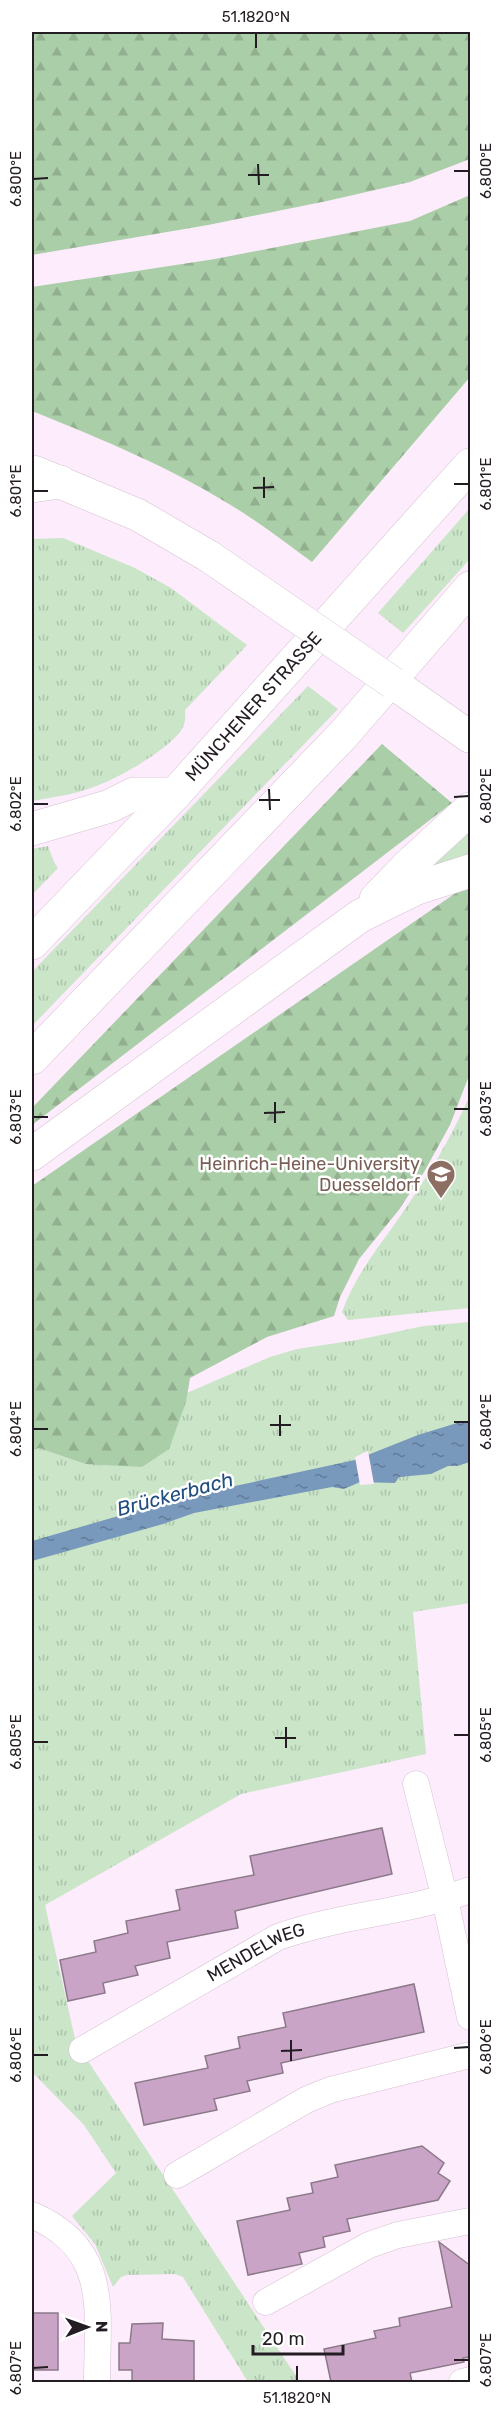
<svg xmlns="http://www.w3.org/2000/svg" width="502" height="2414" viewBox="0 0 502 2414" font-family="Rubik,sans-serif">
	<defs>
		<pattern id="grass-tufts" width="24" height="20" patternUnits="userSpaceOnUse" patternTransform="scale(1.5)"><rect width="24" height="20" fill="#cae5c8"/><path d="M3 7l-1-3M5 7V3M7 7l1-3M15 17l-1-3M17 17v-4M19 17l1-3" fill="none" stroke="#adc4ac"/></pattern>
		<pattern id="forest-firs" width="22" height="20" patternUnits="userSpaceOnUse" patternTransform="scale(1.5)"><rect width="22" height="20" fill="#aacea8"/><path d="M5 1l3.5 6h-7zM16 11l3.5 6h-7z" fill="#92b090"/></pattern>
		<pattern id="water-ripples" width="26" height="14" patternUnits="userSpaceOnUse" patternTransform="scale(1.5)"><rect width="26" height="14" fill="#7898bc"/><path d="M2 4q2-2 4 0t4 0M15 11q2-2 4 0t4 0" fill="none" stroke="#627b98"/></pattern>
	</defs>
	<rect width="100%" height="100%" fill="#fdecfb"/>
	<g fill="url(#grass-tufts)">
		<path d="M470,508V559L403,633L378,613Z"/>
		<path d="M63,538L135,568L171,588L247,645L185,710C186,717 185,726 180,732C165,751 122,776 99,785C78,794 54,797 32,801V539Z"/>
		<path d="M308,686L338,709L32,1026V972Z"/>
		<path d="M470,830V854L429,868Z"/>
		<path d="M48,846L54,862L58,868L32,895V849Z"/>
		<path d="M470,1095V1308L348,1320L342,1312C355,1276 377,1249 399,1218C426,1179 451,1139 470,1095Z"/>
		<path d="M470,1322V1603L413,1612L426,1754L241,1794L45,1905L76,2043L300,2382H248L183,2277L175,2274L127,2275L121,2277L113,2287L95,2244L72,2216L116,2173L84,2125L32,2072V1451L39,1448L85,1464H108L186,1402L187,1393L270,1357L297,1349L357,1340L424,1326Z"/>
	</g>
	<g fill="url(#forest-firs)">
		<path d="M32,32H470V159L410,182L327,201L208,225L32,255Z"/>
		<path d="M470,195V377L312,562C290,546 268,529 245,514C179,471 104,440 32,411V287L215,259L410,221Z"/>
		<path d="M382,744L452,803L32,1125V1108Z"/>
		<path d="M470,888V1073L450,1125L424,1172L398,1211L359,1259L340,1297L334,1316L267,1337L190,1378L186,1402L169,1449L142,1467L85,1464L39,1448L32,1451V1186L460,890Z"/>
	</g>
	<path fill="url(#water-ripples)" d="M470,1422V1462L457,1466H448L431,1474L399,1477L395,1483L360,1482L344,1489L332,1487L194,1513L163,1524L32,1561V1541L184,1497L355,1460L418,1435L457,1423Z"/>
	<path fill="#fdecfb" d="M368,1451L374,1484L360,1485L355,1457Z"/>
	<g fill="#caa4c7" stroke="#8b7989" stroke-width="1.5">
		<path d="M382,1828L392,1874L235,1911L238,1928L167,1942L170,1958L135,1966L138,1975L103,1983L105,1993L68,2001L60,1960L96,1952L94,1941L128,1933L126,1921L180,1910L176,1890L254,1875L250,1856Z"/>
		<path d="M414,1984L424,2032L281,2063L283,2073L247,2081L250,2091L214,2099L217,2110L144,2125L135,2083L208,2068L205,2056L240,2048L238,2037L286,2027L283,2013Z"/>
		<path d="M422,2146L444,2163L438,2173L450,2181L438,2200L347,2219L350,2231L323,2237L325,2247L299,2253L302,2264L248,2275L237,2221L290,2210L287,2198L313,2193L311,2183L338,2177L335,2165Z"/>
		<path d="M439,2242L471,2266V2357L463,2358L464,2362L410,2373L412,2382H331L324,2349L376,2338L374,2331L400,2326L399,2318L452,2307Z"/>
		<rect x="32" y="2313" width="26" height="57"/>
		<path d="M163,2323L162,2339L194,2341V2382H132V2370H119V2343H130L132,2324Z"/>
	</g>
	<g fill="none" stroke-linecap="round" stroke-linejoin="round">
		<g stroke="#d5c1d3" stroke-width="27">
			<g id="minor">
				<path d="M416,1784L445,1899L470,2017"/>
				<path id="s1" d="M82,2050L278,1937C341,1915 408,1912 470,1890"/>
				<path d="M177,2175L306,2100L330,2090L470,2055"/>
				<path d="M32,2215C111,2249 97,2311 97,2382"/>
				<path d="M266,2302L369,2245L398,2235L470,2221"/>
				<path d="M462,2382L470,2380"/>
			</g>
		</g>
		<g stroke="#d5c1d3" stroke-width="33">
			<g id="tertiary">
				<path d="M35,472L138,515L210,557"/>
				<path d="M393,683L470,737"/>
			</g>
		</g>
		<g stroke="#d5c1d3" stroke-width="34">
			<g id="trunk">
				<path d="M32,486L60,482"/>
				<path d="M32,829L110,806L134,794H175"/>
				<path d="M376,899L409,865L470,809"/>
				<path id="s2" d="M32,943L175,794L470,465"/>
				<path d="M32,1058L343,735L470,588"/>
				<path d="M32,1154L360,916L417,888L470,871"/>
			</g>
		</g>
		<use href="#minor" stroke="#fff" stroke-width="26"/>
		<use href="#tertiary" stroke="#fff" stroke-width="32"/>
		<use href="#trunk" stroke="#fff" stroke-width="33"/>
		<g stroke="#d5c1d3" stroke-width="33" stroke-linecap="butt">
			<path id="tertiary-bridge" d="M210,557L393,683"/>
		</g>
		<use href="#tertiary-bridge" stroke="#fff" stroke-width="32"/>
	</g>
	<path fill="none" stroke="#241c23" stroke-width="2" d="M256,33V48M258,164L259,185M454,171H469M248,175H269M33,179L48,178M264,477V498M454,484H469M253,488L274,487M33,491H48M269,789L270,810M454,797L469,796M259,800H280M33,804H48M275,1102V1123M454,1109H469M264,1113L285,1112M33,1117H48M280,1415V1436M454,1422H469M270,1425H291M33,1429H48M286,1727V1748M454,1735H469M275,1738H296M33,1742H48M291,2040V2061M454,2048L469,2047M281,2051L302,2050M33,2055H48M454,2360H469M297,2366V2381M33,2368L48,2367"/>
	<defs>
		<g id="university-pin" transform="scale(1.5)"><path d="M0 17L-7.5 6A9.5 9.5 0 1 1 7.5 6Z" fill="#8d6e63" stroke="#fff"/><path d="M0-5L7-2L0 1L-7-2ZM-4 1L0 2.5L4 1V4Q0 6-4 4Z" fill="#fff"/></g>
	</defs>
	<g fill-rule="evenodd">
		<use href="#university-pin" x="441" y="1174"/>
	</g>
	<g text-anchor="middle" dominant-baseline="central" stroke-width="5" stroke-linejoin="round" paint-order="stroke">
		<g font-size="18" fill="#241c23" stroke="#fff">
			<text stroke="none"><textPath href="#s2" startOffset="324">MÜNCHENER STRASSE</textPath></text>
			<text stroke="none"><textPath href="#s1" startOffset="200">MENDELWEG</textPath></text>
		</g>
		<g font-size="18" fill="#785e54" stroke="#fff" text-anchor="end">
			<text x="420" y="1164">Heinrich-Heine-University<tspan x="420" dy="21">Duesseldorf</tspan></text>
		</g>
		<g font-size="20" font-style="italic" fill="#204e7e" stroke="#fff">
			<text transform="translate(175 1494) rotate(-15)">Brückerbach</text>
		</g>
	</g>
	<rect width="502" height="2414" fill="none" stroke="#ffffff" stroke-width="66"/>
	<g transform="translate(87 2327) rotate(89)" stroke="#ffffff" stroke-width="4.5" paint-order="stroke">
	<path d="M0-4.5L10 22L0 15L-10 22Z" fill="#241c23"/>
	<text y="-9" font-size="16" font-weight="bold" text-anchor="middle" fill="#241c23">N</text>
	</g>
	<path d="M253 2345v9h90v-9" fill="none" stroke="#241c23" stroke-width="3"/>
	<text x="262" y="2345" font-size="18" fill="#241c23" stroke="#ffffff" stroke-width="4.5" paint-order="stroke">20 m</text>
	<rect x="33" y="33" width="436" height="2348" fill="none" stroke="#241c23" stroke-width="2"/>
	<g font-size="15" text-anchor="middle" fill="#241c23">
		<text x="256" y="22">51.1820°N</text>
		<text transform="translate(486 171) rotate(-90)" y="5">6.800°E</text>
		<text transform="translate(16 179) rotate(-90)" y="5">6.800°E</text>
		<text transform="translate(486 484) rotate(-90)" y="5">6.801°E</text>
		<text transform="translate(16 491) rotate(-90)" y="5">6.801°E</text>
		<text transform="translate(486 796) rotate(-90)" y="5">6.802°E</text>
		<text transform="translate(16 804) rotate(-90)" y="5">6.802°E</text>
		<text transform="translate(486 1109) rotate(-90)" y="5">6.803°E</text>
		<text transform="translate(16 1117) rotate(-90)" y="5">6.803°E</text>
		<text transform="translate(486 1422) rotate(-90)" y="5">6.804°E</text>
		<text transform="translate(16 1429) rotate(-90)" y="5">6.804°E</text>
		<text transform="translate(486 1735) rotate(-90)" y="5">6.805°E</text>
		<text transform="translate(16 1742) rotate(-90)" y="5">6.805°E</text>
		<text transform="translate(486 2047) rotate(-90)" y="5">6.806°E</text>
		<text transform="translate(16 2055) rotate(-90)" y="5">6.806°E</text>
		<text transform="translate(486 2360) rotate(-90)" y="5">6.807°E</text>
		<text transform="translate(16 2368) rotate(-90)" y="5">6.807°E</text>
		<text x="297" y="2403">51.1820°N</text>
	</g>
</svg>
